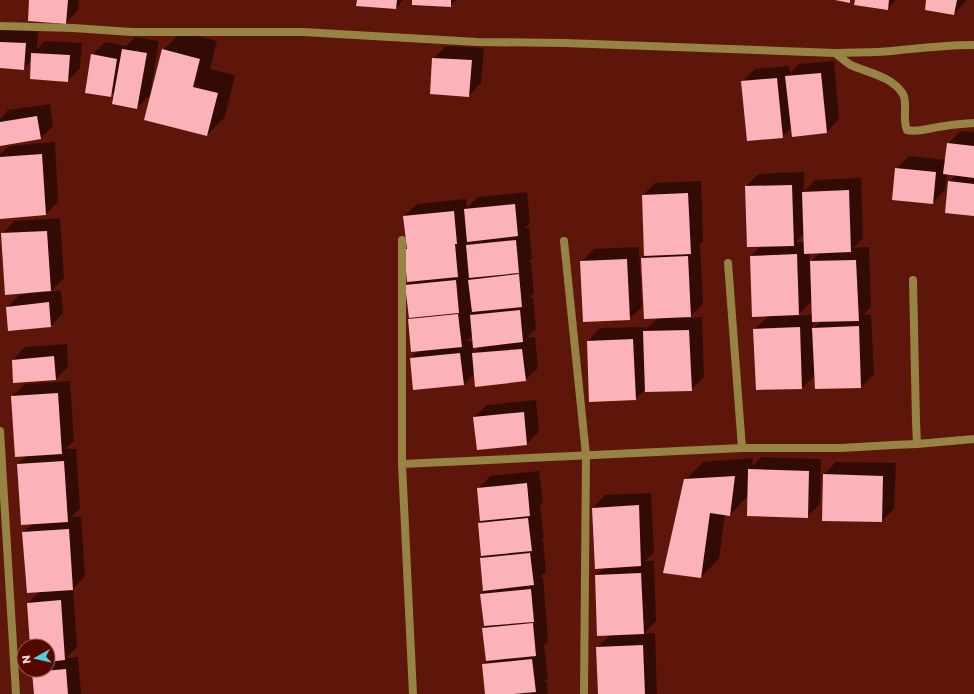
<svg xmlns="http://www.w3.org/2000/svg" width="974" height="694" viewBox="0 0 974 694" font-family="Poppins,sans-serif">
	<rect width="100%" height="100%" fill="#5f160a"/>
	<g fill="#0007" fill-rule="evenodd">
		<path d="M30,0H79L78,10L66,23Z"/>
		<path d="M358,0H403L396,8Z"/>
		<path d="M413,0H457L450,6Z"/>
		<path d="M856,0H896L888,9Z"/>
		<path d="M927,0H967L954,14Z"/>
		<path d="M1,29L38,31L37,49L45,41L82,43L80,68L68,81L32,60L24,69L0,67V30Z"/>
		<path d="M181,32L217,41L210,69L235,75L225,117L207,135L163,50Z"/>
		<path d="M135,37L159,41L150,95L137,108L116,90L110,96L92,55L105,42L126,46Z"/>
		<path d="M446,46L484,48L481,83L469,96L433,59Z"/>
		<path d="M834,61L839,119L827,132L792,127L782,137L742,82L755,69L789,66L790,73L799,64Z"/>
		<path d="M50,104L53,126L41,138L0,145V119L8,110Z"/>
		<path d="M960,131L974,132V215L949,182L956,175L947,174L945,190L932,203L896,169L909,156L946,160L948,144Z"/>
		<path d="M55,142L58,202L46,214L0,212V154L9,146Z"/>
		<path d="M804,172V191L815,180L861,178L863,238L853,248L869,247L871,307L863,315L871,314L874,374L861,387L816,388L815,375L802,388L757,389L754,330L769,315L751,256L761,246L746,187L758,174ZM804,234L805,242H796ZM820,252L810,263L809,253ZM812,301L813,315L797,316ZM813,321H821L813,329Z"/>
		<path d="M701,181L703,241L700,244L703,304L689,318L702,317L704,377L691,390L646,389L635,399L588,341L600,328L646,327V329L658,318L642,258L645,255L643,195L655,183Z"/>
		<path d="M527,192L530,223L525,228H529L532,259L528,262H531L534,293L530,298H533L536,329L527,337H535L538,368L525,380L475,373L464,384L411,358L419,350L409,320L412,316L406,285L411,280L405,249L408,247L404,216L417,204L466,199L467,208L478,197ZM473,335V341H467ZM473,346H481L474,352Z"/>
		<path d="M60,218L64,278L50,292L61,290L63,313L51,326L7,307L19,295L28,294L2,234L14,221Z"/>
		<path d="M639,247L642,307L629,319L581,262L594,249Z"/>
		<path d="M67,344L68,367L56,379L14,382L13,360L25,347Z"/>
		<path d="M70,381L74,441L65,449H76L80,509L71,517H81L85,576L73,589L77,647L66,658L78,657L81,694H35L33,672L35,670H48V646H31L28,603L40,591L23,532L32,524L18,464L27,455L12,396L25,384Z"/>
		<path d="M536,400L539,431L527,444L474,417L487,405Z"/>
		<path d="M761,457L821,459L820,504L807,517L748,496L730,515L725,514L719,559L701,577L685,480L703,462L753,458L752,466Z"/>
		<path d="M836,462L896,463L894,509L882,521L824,474Z"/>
		<path d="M539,471L543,502L538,507L540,506L544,538L540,541H543L546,572L540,577H543L548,642L544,645L548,678L544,682H547L548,694H486L483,665L486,661L481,594L484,590L481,558L485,554L479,523L483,520L478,489L490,476Z"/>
		<path d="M651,493L654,553L645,561H654L656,621L643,634L655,633L657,693L656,694H599L597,648L610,635L596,575L604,567L596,568L593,508L605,495Z"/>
	</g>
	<g fill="#fbb2b9">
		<path d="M29,0H68L66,24L28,21Z"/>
		<path d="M357,0H397L396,9L356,6Z"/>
		<path d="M412,0H451V7L412,5Z"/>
		<path d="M835,0H850V3Z"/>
		<path d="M855,0H889L888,10L854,5Z"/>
		<path d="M926,0H957L954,15L925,10Z"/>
		<path d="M0,42L26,43L24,70L0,68Z"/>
		<path d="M122,49L147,53L137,109L112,104Z"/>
		<path d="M162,49L200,59L193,87L218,93L207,136L144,120Z"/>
		<path d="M31,53L70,55L68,82L30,79Z"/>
		<path d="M91,54L117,59L111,97L85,93Z"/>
		<path d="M432,58L472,60L469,97L430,94Z"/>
		<path d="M821,73L827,133L792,137L785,76Z"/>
		<path d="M777,78L783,138L747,141L741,81Z"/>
		<path d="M37,116L41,139L0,146V122Z"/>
		<path d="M947,143L974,146V178L943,174Z"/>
		<path d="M42,154L46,215L0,219V157Z"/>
		<path d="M895,168L936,172L933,204L892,200Z"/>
		<path d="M948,181L974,184V216L945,213Z"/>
		<path d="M792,185L794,246L747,247L745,186Z"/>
		<path d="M849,190L851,252L804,254L802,192Z"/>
		<path d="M688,193L691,254L644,256L642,195Z"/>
		<path d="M515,204L518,236L467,242L464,209Z"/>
		<path d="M454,211L457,244H455L458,277L407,282L404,249H407L403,216Z"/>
		<path d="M47,231L51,291L5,295L1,233Z"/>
		<path d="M516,240L519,273L469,278L466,245Z"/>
		<path d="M797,254L799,315L752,317L750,256Z"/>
		<path d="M688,256L691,317L644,319L641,258Z"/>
		<path d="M627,259L630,320L583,322L580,261Z"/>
		<path d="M856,260L859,321L812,322L810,261Z"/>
		<path d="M519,274L522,307L472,312L468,280Z"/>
		<path d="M456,280L459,313L409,318L405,285Z"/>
		<path d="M49,302L51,327L8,331L6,307Z"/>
		<path d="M520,310L523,342L473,348L470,315Z"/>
		<path d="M458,314L462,347L411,352L408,319Z"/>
		<path d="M859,326L861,388L815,389L812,328Z"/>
		<path d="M800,327L802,389L756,390L753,329Z"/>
		<path d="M689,330L692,391L645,392L643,331Z"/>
		<path d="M633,339L636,400L589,402L587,341Z"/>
		<path d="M522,349L526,381L475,387L472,353Z"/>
		<path d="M460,353L464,385L413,390L410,358Z"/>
		<path d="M54,356L56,380L13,383L12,360Z"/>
		<path d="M58,393L62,454L15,457L11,396Z"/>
		<path d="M524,412L527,445L477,450L473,417Z"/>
		<path d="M64,461L68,522L21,525L17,464Z"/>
		<path d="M748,469L809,471L808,518L747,516Z"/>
		<path d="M823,474L883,476L882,522L822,521Z"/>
		<path d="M735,476L730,516L710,513L701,578L663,573L684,479Z"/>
		<path d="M527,483L530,516L480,521L477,488Z"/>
		<path d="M639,505L641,566L595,569L592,508Z"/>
		<path d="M528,518L532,551L481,556L478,523Z"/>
		<path d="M69,529L73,590L27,593L22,532Z"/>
		<path d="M530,553L534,585L483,591L480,558Z"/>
		<path d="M641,573L644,634L597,636L595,575Z"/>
		<path d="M531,589L534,622L484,626L480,594Z"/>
		<path d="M61,600L65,660L48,662V646H30L27,603Z"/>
		<path d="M533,623L536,656L486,661L482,628Z"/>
		<path d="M643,645L645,694H598L596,647Z"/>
		<path d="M532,659L536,692L513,694H485L482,664Z"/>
		<path d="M66,669L68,694H34L32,672Z"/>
	</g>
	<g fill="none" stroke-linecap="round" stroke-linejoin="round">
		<g stroke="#978344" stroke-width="8">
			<path d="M0,26L73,28L132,32H303L477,42L565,43L835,53C841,57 846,63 853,66C870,73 892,77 903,94C908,103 902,119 907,130C919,133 933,127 945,126C955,124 964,124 974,123"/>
			<path d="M835,53C854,52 872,53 891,51C919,48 946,45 974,45"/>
			<path d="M402,240V464L413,694"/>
			<path d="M564,241L586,455L584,694"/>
			<path d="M728,263L742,448"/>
			<path d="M0,431L16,694"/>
			<path d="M917,444L974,439"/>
			<path d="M402,464L742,448H841L893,445L917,444L916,422L913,280"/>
		</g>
	</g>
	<g transform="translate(36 658) rotate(262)"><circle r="19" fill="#530800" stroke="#975b53"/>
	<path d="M0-3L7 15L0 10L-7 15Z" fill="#55cae0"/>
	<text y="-6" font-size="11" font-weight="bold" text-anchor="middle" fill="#fdd8d0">N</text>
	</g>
</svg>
